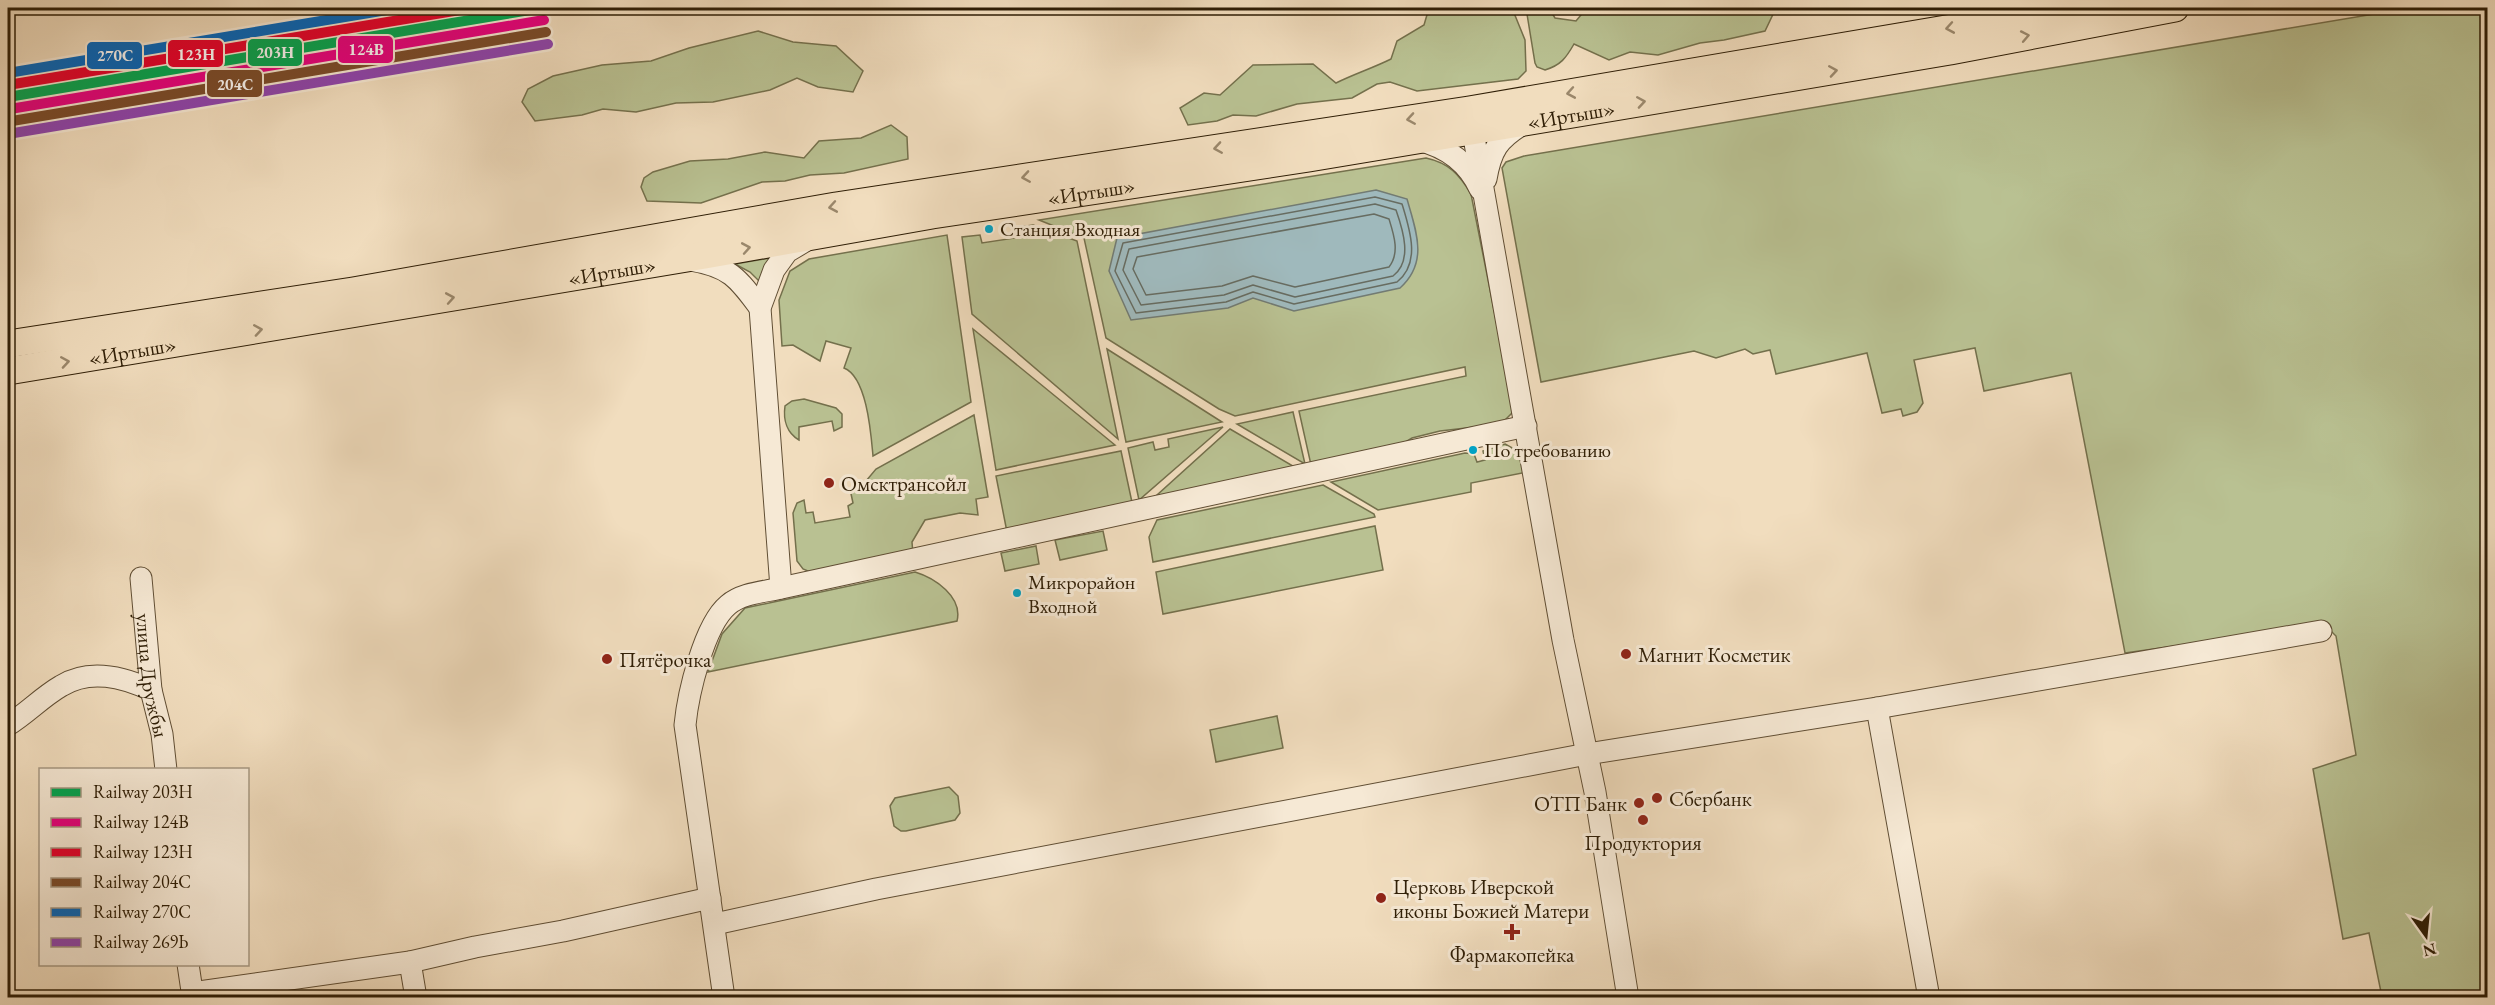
<svg xmlns="http://www.w3.org/2000/svg" width="2495" height="1005" viewBox="0 0 2495 1005" font-family="'EB Garamond',serif">
	<rect width="100%" height="100%" fill="#f1ddbe"/>
	<filter id="stains"><feTurbulence type="fractalNoise" baseFrequency=".00333" numOctaves="4"/><feColorMatrix values="0 0 0 0 .2 0 0 0 0 .09 0 0 0 0 .02 0 0 0 .5 -.17"/></filter>
	<radialGradient id="worn" r=".72"><stop offset=".6" stop-color="#630" stop-opacity="0"/><stop offset="1" stop-color="#630" stop-opacity=".3"/></radialGradient>
	<g fill="#b9c192" stroke="#74704c" stroke-width="1.5">
		<path d="M1429,8H1512L1525,40L1526,71L1518,79L1417,91L1390,82L1377,84L1352,98L1297,104L1256,116L1233,115L1217,121L1188,125L1180,108L1204,93L1220,95L1253,65L1313,64L1336,83C1354,74 1373,68 1391,59L1397,41L1424,25Z"/>
		<path d="M1526,8H1549L1555,18L1576,21L1586,9L1591,8H1776L1765,31L1724,40L1700,43L1658,55L1630,52L1609,60L1574,44C1566,58 1561,65 1545,70L1537,67L1535,63Z"/>
		<path d="M2410,8H2487V997H2382L2369,933L2343,939L2313,769L2356,755L2336,636L2327,627L2302,628L2125,653L2071,373L1984,391L1975,348L1914,360L1923,403L1917,412L1903,416L1901,409L1882,413L1867,353L1776,374L1770,350L1753,354L1745,349L1716,358L1694,351L1541,382L1502,168L1506,162L1524,156Z"/>
		<path d="M758,31L793,42L836,46L863,71L853,92L818,87L797,78L770,90L713,102L676,103L636,112L603,109L582,115L535,121L522,102L528,89L553,76L602,65L651,61L689,48Z"/>
		<path d="M891,125L907,137L908,159L844,173L810,175L785,181L762,182L701,203L647,201L641,187L644,178L653,172L690,161L728,159L765,152L804,158L819,141L861,138Z"/>
		<path d="M1426,158C1449,163 1459,174 1471,194L1514,411L1501,424L1440,431L1412,438L1394,449L1311,465L1299,411L1466,376L1465,367L1235,416L1219,409L1106,338L1084,238L1039,220Z"/>
		<path d="M1033,225L1077,241L1118,439L972,314L962,237L980,235L982,243L1015,238L1013,228Z"/>
		<path d="M947,235L971,402L873,456C871,434 867,377 844,368L851,348L826,341L820,361L793,345L782,346L779,300L790,271L809,259Z"/>
		<path d="M770,258L761,283L750,272L735,264Z"/>
		<path d="M973,329L1115,445L996,470Z"/>
		<path d="M1107,349L1222,422L1126,442Z"/>
		<path d="M804,399L836,408L842,414V427L834,431L832,421L799,427V440C787,433 783,420 785,406L792,401Z"/>
		<path d="M1293,412L1305,464L1237,424Z"/>
		<path d="M974,415L988,497L976,499L978,515L960,513L925,520L912,542L913,555L815,574L803,569L797,561L793,513L797,503L804,500L806,513L813,512L815,523L850,517L848,506L853,503L850,489L861,487L876,469Z"/>
		<path d="M1223,427L1139,500L1128,448L1153,442L1155,450L1169,447L1168,439Z"/>
		<path d="M1230,429L1303,472L1146,505Z"/>
		<path d="M1505,444L1523,454L1527,472L1471,483V492L1378,510L1331,482L1465,453L1474,454L1477,462L1485,460L1483,451Z"/>
		<path d="M1121,451L1133,507L1007,532L996,476Z"/>
		<path d="M1323,485L1374,514L1375,517L1153,562L1149,537L1157,520Z"/>
		<path d="M1375,526L1383,570L1163,614L1156,572Z"/>
		<path d="M1103,531L1107,550L1060,560L1055,540Z"/>
		<path d="M1036,546L1039,564L1005,571L1001,553Z"/>
		<path d="M915,572C935,578 963,597 957,621L708,672L722,634L745,608Z"/>
		<path d="M1277,716L1283,748L1216,762L1210,730Z"/>
		<path d="M949,787L958,796L960,813L955,820L906,831H901L894,826L890,806L895,798Z"/>
	</g>
	<path fill="#9fb9bc" stroke="#727b73" stroke-width="1.5" d="M1376,190L1407,199C1416,231 1429,262 1400,288L1294,311L1253,298L1228,308L1131,320L1109,271L1117,238Z"/>
	<g fill="none" stroke-linecap="round" stroke-linejoin="round">
		<g stroke="#676c61" stroke-width="1.5">
			<path d="M1375,197L1402,204C1410,230 1421,263 1397,282L1294,304L1253,292L1226,302L1136,313L1115,271L1123,243Z"/>
			<path d="M1375,204L1396,210C1403,230 1413,261 1393,276L1295,297L1253,285L1224,295L1141,305L1123,270L1129,249Z"/>
			<path d="M1374,214L1389,219C1394,235 1400,253 1389,267L1295,287L1253,276L1222,286L1146,295L1133,269L1137,257Z"/>
		</g>
		<g stroke="#604e34" stroke-width="23">
			<g id="minor">
				<path d="M1470,115L1563,640L1595,792L1628,998"/>
				<path d="M1418,140C1447,147 1468,162 1480,189"/>
				<path d="M1486,179C1491,150 1498,139 1523,124"/>
				<path d="M690,260C729,266 738,278 760,308"/>
				<path id="s1" d="M141,578L151,690L162,734L166,770"/>
				<path d="M781,588L760,308L774,270L787,252L807,240"/>
				<path d="M1877,708L1929,998"/>
				<path d="M8,725C26,714 42,697 61,686C90,668 123,677 151,690"/>
				<path d="M715,924L876,889L1587,754L1877,708L2321,631"/>
				<path d="M410,962L416,998"/>
				<path d="M188,964L193,998"/>
				<path d="M192,993L410,962L475,947L563,931L710,898"/>
				<path d="M724,998L685,725C688,694 704,625 728,605C742,593 764,592 781,588L1526,426"/>
			</g>
		</g>
		<g stroke="#2f1e06" stroke-width="29">
			<g id="major">
				<path d="M8,344L353,291L836,206L1469,110L2070,8"/>
				<path id="s2" d="M8,371L705,255L932,215L1309,158L1950,51L2175,8"/>
			</g>
		</g>
		<use href="#minor" stroke="#f6e9d5" stroke-width="21"/>
		<use href="#major" stroke="#f1ddbe" stroke-width="27"/>
		<g stroke="#f6e9d5" stroke-width="15">
			<path id="rail-1" d="M8,97L542,8"/>
		</g>
		<g stroke="#f6e9d5" stroke-width="15">
			<path id="rail-2" d="M10,109L544,20"/>
		</g>
		<g stroke="#f6e9d5" stroke-width="15">
			<path id="rail-3" d="M8,85L472,8"/>
		</g>
		<g stroke="#f6e9d5" stroke-width="15">
			<path id="rail-4" d="M12,121L546,32"/>
		</g>
		<g stroke="#f6e9d5" stroke-width="15">
			<path id="rail-5" d="M8,73L399,8"/>
		</g>
		<g stroke="#f6e9d5" stroke-width="15">
			<path id="rail-6" d="M14,133L548,44"/>
		</g>
		<use href="#rail-1" stroke="#00a651" stroke-width="10"/>
		<use href="#rail-2" stroke="#e5007d" stroke-width="10"/>
		<use href="#rail-3" stroke="#e4002b" stroke-width="10"/>
		<use href="#rail-4" stroke="#7a4b2a" stroke-width="10"/>
		<use href="#rail-5" stroke="#0065bd" stroke-width="10"/>
		<use href="#rail-6" stroke="#8e44ad" stroke-width="10"/>
	</g>
	<defs><path id="oneway-chevron" d="M-2-3.5L2.5 0L-2 3.5" fill="none" stroke-width="1.6" stroke-linecap="round" stroke-linejoin="round" transform="scale(1.5)"/></defs>
	<g stroke="#9a876b">
		<use href="#oneway-chevron" transform="translate(1950 28) rotate(170)"/>
		<use href="#oneway-chevron" transform="translate(2025 36) rotate(-11)"/>
		<use href="#oneway-chevron" transform="translate(1833 71) rotate(-9)"/>
		<use href="#oneway-chevron" transform="translate(1571 93) rotate(170)"/>
		<use href="#oneway-chevron" transform="translate(1641 102) rotate(-9)"/>
		<use href="#oneway-chevron" transform="translate(1411 119) rotate(171)"/>
		<use href="#oneway-chevron" transform="translate(1218 148) rotate(171)"/>
		<use href="#oneway-chevron" transform="translate(1026 177) rotate(171)"/>
		<use href="#oneway-chevron" transform="translate(833 207) rotate(170)"/>
		<use href="#oneway-chevron" transform="translate(746 248) rotate(-10)"/>
		<use href="#oneway-chevron" transform="translate(450 298) rotate(-10)"/>
		<use href="#oneway-chevron" transform="translate(258 330) rotate(-9)"/>
		<use href="#oneway-chevron" transform="translate(65 362) rotate(-9)"/>
	</g>
	<g fill="#02a2c4" stroke="#f6e9d5" stroke-width="2">
		<circle cx="989" cy="229" r="5"/>
		<circle cx="1473" cy="450" r="5"/>
		<circle cx="1017" cy="593" r="5"/>
	</g>
	<g fill="#8f2418" stroke="#f6e9d5" stroke-width="2">
		<circle cx="829" cy="483" r="6"/>
		<circle cx="1626" cy="654" r="6"/>
		<circle cx="607" cy="659" r="6"/>
		<circle cx="1657" cy="798" r="6"/>
		<circle cx="1639" cy="803" r="6"/>
		<circle cx="1643" cy="820" r="6"/>
		<circle cx="1381" cy="898" r="6"/>
		<path d="M1509 923h6v6h6v6h-6v6h-6v-6h-6v-6h6z"/>
	</g>
	<g text-anchor="middle" dominant-baseline="central" stroke-width="6" stroke-linejoin="round" paint-order="stroke">
		<g font-size="20" fill="#2f1e06" stroke="#f6e9d5" text-anchor="start">
			<text x="1000" y="229">Станция Входная</text>
			<text x="1484" y="450">По требованию</text>
			<text x="1028" y="582">Микрорайон<tspan x="1028" dy="24">Входной</tspan></text>
		</g>
		<g font-size="21" fill="#2f1e06" stroke="#f6e9d5">
			<text stroke="none"><textPath href="#s2" startOffset="1584">«Иртыш»</textPath></text>
			<text stroke="none"><textPath href="#s2" startOffset="1098">«Иртыш»</textPath></text>
			<text stroke="none"><textPath href="#s2" startOffset="612">«Иртыш»</textPath></text>
			<text stroke="none"><textPath href="#s2" startOffset="126">«Иртыш»</textPath></text>
			<text stroke="none"><textPath href="#s1" startOffset="98">улица Дружбы</textPath></text>
		</g>
		<g font-size="21" fill="#2f1e06" stroke="#f6e9d5" text-anchor="start">
			<text x="841" y="483">Омсктрансойл</text>
			<text x="1638" y="654">Магнит Косметик</text>
			<text x="619" y="659">Пятёрочка</text>
			<text x="1669" y="798">Сбербанк</text>
			<text x="1627" y="803" text-anchor="end">ОТП Банк</text>
			<text x="1643" y="842" text-anchor="middle">Продуктория</text>
			<text x="1393" y="886">Церковь Иверской<tspan x="1393" dy="24">иконы Божией Матери</tspan></text>
			<text x="1512" y="954" text-anchor="middle">Фармакопейка</text>
		</g>
	</g>
	<g stroke="#f6e9d5" stroke-width="2">
		<rect x="337" y="35" width="57" height="29" rx="6" fill="#e5007d"/>
		<rect x="247" y="38" width="56" height="29" rx="6" fill="#00a651"/>
		<rect x="167" y="39" width="57" height="29" rx="6" fill="#e4002b"/>
		<rect x="86" y="41" width="57" height="29" rx="6" fill="#0065bd"/>
		<rect x="206" y="69" width="57" height="29" rx="6" fill="#7a4b2a"/>
	</g>
	<g font-size="16" text-anchor="middle" font-weight="bold" fill="#fff">
		<text x="366" y="55">124В</text>
		<text x="275" y="58">203Н</text>
		<text x="196" y="60">123Н</text>
		<text x="115" y="61">270С</text>
		<text x="235" y="90">204С</text>
	</g>
	<rect width="2495" height="1005" fill="none" stroke="#f1ddbe" stroke-width="30"/>
	<rect x="9" y="9" width="2477" height="987" fill="none" stroke="#2f1e06" stroke-width="3"/>
	<rect x="15" y="15" width="2465" height="975" fill="none" stroke="#2f1e06" stroke-width="1.5"/>
	<rect x="39" y="768" width="210" height="198" fill="#f6e9d5" stroke="#a69882" stroke-width="1.5"/>
	<rect x="51" y="788" width="30" height="9" fill="#00a651" stroke="#a69882" stroke-width="1.5"/>
	<text x="93" y="798" font-size="18" fill="#2f1e06">Railway 203Н</text>
	<rect x="51" y="818" width="30" height="9" fill="#e5007d" stroke="#a69882" stroke-width="1.5"/>
	<text x="93" y="828" font-size="18" fill="#2f1e06">Railway 124В</text>
	<rect x="51" y="848" width="30" height="9" fill="#e4002b" stroke="#a69882" stroke-width="1.5"/>
	<text x="93" y="858" font-size="18" fill="#2f1e06">Railway 123Н</text>
	<rect x="51" y="878" width="30" height="9" fill="#7a4b2a" stroke="#a69882" stroke-width="1.5"/>
	<text x="93" y="888" font-size="18" fill="#2f1e06">Railway 204С</text>
	<rect x="51" y="908" width="30" height="9" fill="#0065bd" stroke="#a69882" stroke-width="1.5"/>
	<text x="93" y="918" font-size="18" fill="#2f1e06">Railway 270С</text>
	<rect x="51" y="938" width="30" height="9" fill="#8e44ad" stroke="#a69882" stroke-width="1.5"/>
	<text x="93" y="948" font-size="18" fill="#2f1e06">Railway 269Ь</text>
	<g transform="translate(2426 936) rotate(165)" stroke="#f6e9d5" stroke-width="4.5" paint-order="stroke">
	<path d="M0-4.5L10 22L0 15L-10 22Z" fill="#2f1e06"/>
	<text y="-9" font-size="16" font-weight="bold" text-anchor="middle" fill="#2f1e06">N</text>
	</g>
	<rect width="100%" height="100%" filter="url(#stains)"/>
	<rect width="100%" height="100%" fill="url(#worn)"/>
</svg>
